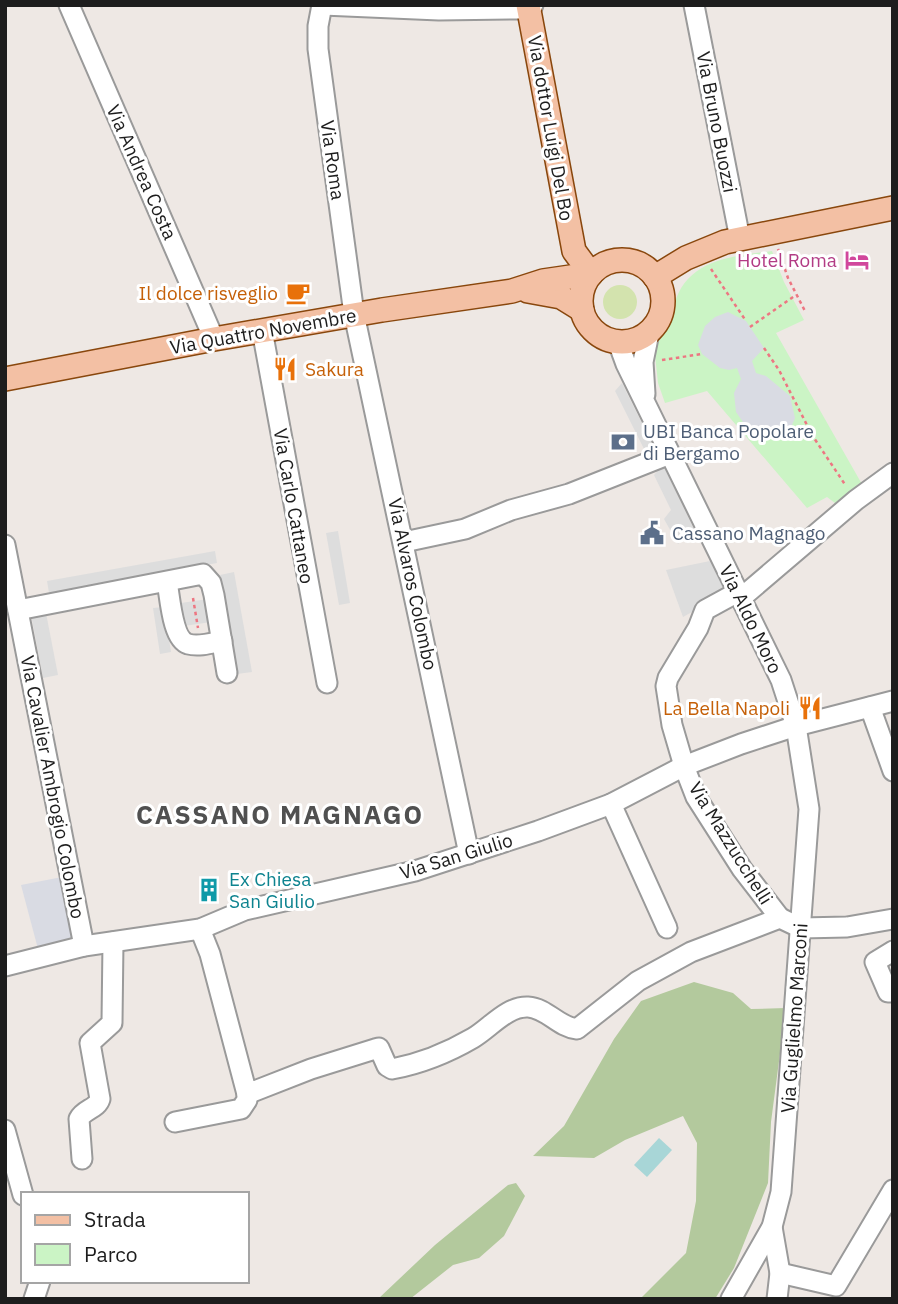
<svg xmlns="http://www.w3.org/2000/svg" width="898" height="1304" viewBox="0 0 898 1304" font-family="'IBM Plex Sans',sans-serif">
	<rect width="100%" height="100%" fill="#eee8e4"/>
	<circle fill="#d3e3ae" cx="620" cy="302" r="17"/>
	<g fill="#b3c99d">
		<path d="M694,982L733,993L751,1009L786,1008L771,1122L768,1183L734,1268L715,1299H640L686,1253L696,1201L697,1143L683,1116L625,1140L594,1158L533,1156L564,1126L614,1039L641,1001Z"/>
		<path d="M516,1183L525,1196L504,1236L479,1258L453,1265L410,1299H378L435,1245L508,1185Z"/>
	</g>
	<path fill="#cbf4c5" d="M772,251L784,282L804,320L776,333L863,486L839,506L827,497L807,508L707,391L665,403L658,383L654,346C661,337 671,326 674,315C675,310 674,304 676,299C691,258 736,256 772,251Z"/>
	<g fill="#ddd">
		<path d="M622,383L652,443L645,451L615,391Z"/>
		<path d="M663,465L694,529L678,544L664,519L671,510L654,475Z"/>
		<path d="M338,531L350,603L339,605L326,533Z"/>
		<path d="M215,551L217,563L49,593L47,581Z"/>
		<path d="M710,561L726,593L683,617L666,570Z"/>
		<path d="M234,572L252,672L237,674L220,575Z"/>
		<path d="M208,599L211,622L184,626L181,603Z"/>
		<path d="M164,607L171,652L160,654L153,608Z"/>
		<path d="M46,613L58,675L43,678L31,615Z"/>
	</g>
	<g fill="#d9dbe3">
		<path d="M728,312L746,321L764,348L752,361L756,373L766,376L790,396L795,418L790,430L781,438L766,439L757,436L749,431L736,412L734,393L741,379L737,368L729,370L720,368L702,354L698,345L705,326L715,317Z"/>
		<path d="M62,877L77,941L38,949L21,885Z"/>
	</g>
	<path fill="#a8d6d7" d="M659,1138L672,1150L647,1177L634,1165Z"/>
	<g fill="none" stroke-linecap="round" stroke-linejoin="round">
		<g stroke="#9a9a9a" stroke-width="23">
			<g id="minor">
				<path d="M69,5L214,339"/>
				<path d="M322,5L318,26V49L354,314L469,854"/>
				<path d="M323,5L439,10L517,9L533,5"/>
				<path d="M694,5L740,239"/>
				<path d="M262,330L327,683"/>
				<path d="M618,342L626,364L781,680L796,726L809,809L781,1192L772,1227L731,1299"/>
				<path d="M645,394L643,362L649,333"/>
				<path d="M404,542L465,529L511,510L569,494L670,454"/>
				<path d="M5,545L84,946"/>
				<path d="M167,582C170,596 172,639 188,644C199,647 212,643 222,641"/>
				<path d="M738,592L705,610L698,628L668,678L666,686L672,725L684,766L696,797L742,869L780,918"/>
				<path d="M741,598L856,500L893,473"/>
				<path d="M18,610L203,574L211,583L214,595L227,673"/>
				<path d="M870,707L893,771"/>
				<path d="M611,804L667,928"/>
				<path d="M200,929L210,954L247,1094L311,1069L375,1049L379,1048L387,1066L392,1069C419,1064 449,1052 473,1038C490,1028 507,1006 528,1007C547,1008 558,1027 577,1029L638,981L691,952L780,918L801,928L847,927L893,919"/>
				<path d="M893,951L875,962L888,992H893"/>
				<path d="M5,966L84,946L200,929L245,910L415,871L538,831L611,804L684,766L741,744L796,726L893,701"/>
				<path d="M175,1122L241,1109L247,1100V1094"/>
				<path d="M5,1130L23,1195"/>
				<path d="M82,1159L79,1119C84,1109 97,1109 100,1099L90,1043L112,1023L113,942"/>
				<path d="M772,1227L780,1273L777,1299"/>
				<path d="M780,1273L836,1286L893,1190"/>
				<path d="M34,1299L40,1281"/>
			</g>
		</g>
		<g stroke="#89470d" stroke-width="26">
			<g id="major">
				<path d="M528,5L574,251L591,274"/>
				<circle cx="622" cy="301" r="41"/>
				<path d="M655,277L686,258L725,242L893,208"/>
				<path d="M528,291L561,297L582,310"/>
				<path d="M5,379L214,339L382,310L512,291L543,281L591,274"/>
			</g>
		</g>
		<g stroke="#ed7682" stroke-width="2.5" stroke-dasharray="3.5 3.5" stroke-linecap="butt">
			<path d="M778,249L788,278L806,313"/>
			<path d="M711,269L746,321"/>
			<path d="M750,327L796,295"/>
			<path d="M764,348L779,370L812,435L846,486"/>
			<path d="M662,360L702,354"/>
			<path d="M193,598L198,628"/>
		</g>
		<use href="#minor" stroke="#fff" stroke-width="19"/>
		<use href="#major" stroke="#f3c0a4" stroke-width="23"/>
	</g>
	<defs>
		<g id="hotel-bare" transform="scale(1.89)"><path d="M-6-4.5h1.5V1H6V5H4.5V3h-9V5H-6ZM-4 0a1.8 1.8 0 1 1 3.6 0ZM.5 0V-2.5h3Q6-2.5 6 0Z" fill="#d1479c" stroke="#fff" stroke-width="2.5" paint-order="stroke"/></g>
		<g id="cafe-bare" transform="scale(1.89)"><path d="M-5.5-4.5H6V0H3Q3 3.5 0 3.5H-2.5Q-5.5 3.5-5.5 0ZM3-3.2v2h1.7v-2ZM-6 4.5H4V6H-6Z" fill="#e8710a" stroke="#fff" stroke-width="2.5" paint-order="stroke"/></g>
		<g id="restaurant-bare" transform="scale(1.89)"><path d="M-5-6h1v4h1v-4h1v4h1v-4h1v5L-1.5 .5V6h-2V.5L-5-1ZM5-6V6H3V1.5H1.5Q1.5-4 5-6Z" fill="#e8710a" stroke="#fff" stroke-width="2.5" paint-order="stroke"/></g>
		<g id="bank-bare" transform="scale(1.89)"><path d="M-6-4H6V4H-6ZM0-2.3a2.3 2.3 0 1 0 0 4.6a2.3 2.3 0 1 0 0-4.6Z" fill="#5c6f8a" stroke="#fff" stroke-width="2.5" paint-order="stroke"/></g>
		<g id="civic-bare" transform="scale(1.89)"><path d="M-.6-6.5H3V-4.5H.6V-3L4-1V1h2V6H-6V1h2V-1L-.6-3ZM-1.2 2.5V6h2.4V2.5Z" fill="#5c6f8a" stroke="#fff" stroke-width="2.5" paint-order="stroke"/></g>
		<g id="building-bare" transform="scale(1.89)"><path d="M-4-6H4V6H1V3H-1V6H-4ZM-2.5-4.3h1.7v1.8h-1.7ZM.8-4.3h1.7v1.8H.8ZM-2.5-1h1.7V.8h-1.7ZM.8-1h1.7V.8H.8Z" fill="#0f9aa8" stroke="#fff" stroke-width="2.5" paint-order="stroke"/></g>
	</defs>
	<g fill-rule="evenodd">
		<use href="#hotel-bare" x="857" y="260"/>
		<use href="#cafe-bare" x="298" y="293"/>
		<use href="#restaurant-bare" x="285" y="369"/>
		<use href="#bank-bare" x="623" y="442"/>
		<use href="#civic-bare" x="652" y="533"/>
		<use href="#restaurant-bare" x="810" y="708"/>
		<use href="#building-bare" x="209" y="890"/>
	</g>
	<g text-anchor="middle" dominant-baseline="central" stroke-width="6" stroke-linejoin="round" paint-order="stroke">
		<g font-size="19" fill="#1d1d1d" stroke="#fff">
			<text transform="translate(717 122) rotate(79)">Via Bruno Buozzi</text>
			<text transform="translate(551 128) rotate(80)">Via dottor Luigi Del Bo</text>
			<text transform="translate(333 160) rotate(82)">Via Roma</text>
			<text transform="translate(142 172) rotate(66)">Via Andrea Costa</text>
			<text transform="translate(263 331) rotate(-10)">Via Quattro Novembre</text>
			<text transform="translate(294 506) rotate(80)">Via Carlo Cattaneo</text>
			<text transform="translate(413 584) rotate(78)">Via Alvaros Colombo</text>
			<text transform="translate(751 619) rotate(64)">Via Aldo Moro</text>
			<text transform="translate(53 787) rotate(79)">Via Cavalier Ambrogio Colombo</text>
			<text transform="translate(731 843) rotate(58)">Via Mazzucchelli</text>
			<text transform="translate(456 856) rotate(-17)">Via San Giulio</text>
			<text transform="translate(794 1018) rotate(-86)">Via Guglielmo Marconi</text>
		</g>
		<g font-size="19" fill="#b23c85" stroke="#fff" text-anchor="end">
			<text x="837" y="260">Hotel Roma</text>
		</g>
		<g font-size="19" fill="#c56008" stroke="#fff" text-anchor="end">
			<text x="278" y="293">Il dolce risveglio</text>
			<text x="305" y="369" text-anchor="start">Sakura</text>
			<text x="790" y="708">La Bella Napoli</text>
		</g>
		<g font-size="19" fill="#4e5e75" stroke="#fff" text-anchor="start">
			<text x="643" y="431">UBI Banca Popolare<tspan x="643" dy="22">di Bergamo</tspan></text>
			<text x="672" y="533">Cassano Magnago</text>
		</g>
		<g font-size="19" fill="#0d838f" stroke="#fff" text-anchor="start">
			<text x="229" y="879">Ex Chiesa<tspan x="229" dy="22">San Giulio</tspan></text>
		</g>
		<g font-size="26" font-weight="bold" letter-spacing="2" fill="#505050" stroke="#fff">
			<text x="280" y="814">CASSANO MAGNAGO</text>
		</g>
	</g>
	<rect width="898" height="1304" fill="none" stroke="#1d1d1d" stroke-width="14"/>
	<rect x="21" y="1192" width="228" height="91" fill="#ffffff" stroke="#a5a5a5" stroke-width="2"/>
	<rect x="35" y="1215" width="35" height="10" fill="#f3c0a4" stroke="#a5a5a5" stroke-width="2"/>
	<text x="84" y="1227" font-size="21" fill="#1d1d1d">Strada</text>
	<rect x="35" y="1244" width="35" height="21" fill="#cbf4c5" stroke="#a5a5a5" stroke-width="2"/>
	<text x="84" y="1262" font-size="21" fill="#1d1d1d">Parco</text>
</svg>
